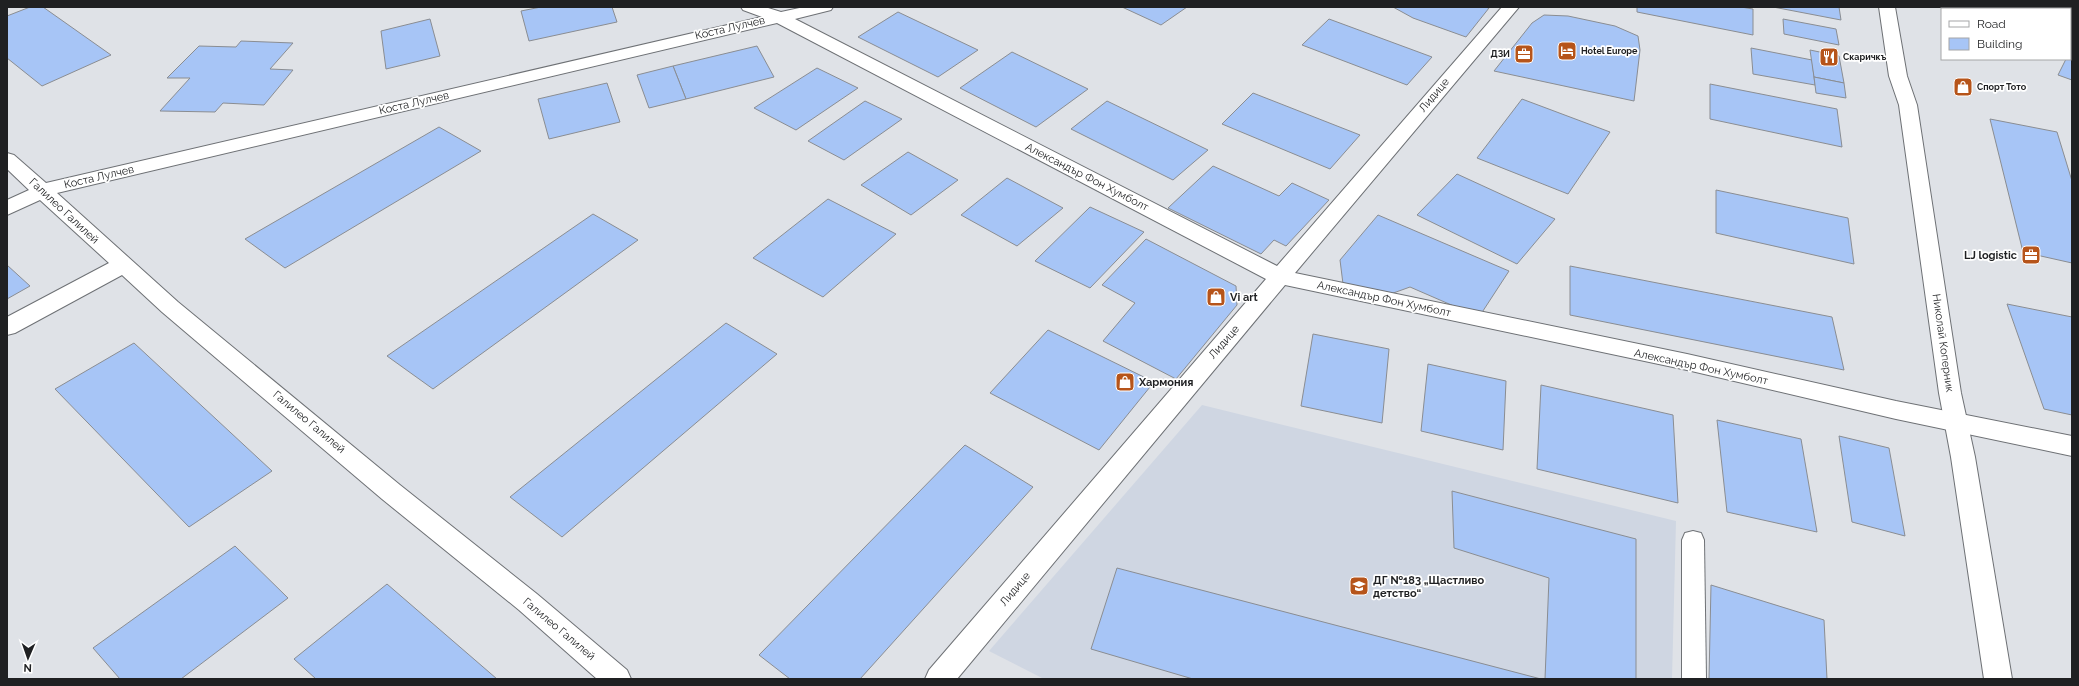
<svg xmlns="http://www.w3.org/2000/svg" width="2079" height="686" viewBox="0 0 2079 686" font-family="Raleway,sans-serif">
	<rect width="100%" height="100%" fill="#dfe2e7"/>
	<path fill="#cfd6e2" d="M1202,405L1676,521L1672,679H1044L989,651Z"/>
	<g fill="#a7c5f6" stroke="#8a8d92">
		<path d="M30,7H43L111,55L42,86L7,58V16Z"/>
		<path d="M541,7H612L617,22L529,41L521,11Z"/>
		<path d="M1122,7H1187L1161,25Z"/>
		<path d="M1393,7H1484L1489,8L1466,37L1413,18Z"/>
		<path d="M1637,7H1741L1753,9V35L1637,12Z"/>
		<path d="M1773,7H1839L1841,20Z"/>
		<path d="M898,12L978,50L938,77L858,37Z"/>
		<path d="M1544,15L1568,16L1615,26L1638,36L1640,50L1634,101L1494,71L1532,23Z"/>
		<path d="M430,19L440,56L386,69L381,31Z"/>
		<path d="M1329,19L1432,57L1407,85L1302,45Z"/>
		<path d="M1783,19L1836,29L1839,45L1784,34Z"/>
		<path d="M241,41L293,43L270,69L293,70L264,105L223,103L215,112L160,111L190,78H167L199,46L236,47Z"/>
		<path d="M757,46L774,77L686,99L673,66Z"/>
		<path d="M2072,47V80L2058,75L2066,59H2070Z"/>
		<path d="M1751,48L1812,60L1815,85L1753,74Z"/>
		<path d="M1810,50L1839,56L1844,83L1814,77Z"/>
		<path d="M1012,52L1088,89L1036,127L960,88Z"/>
		<path d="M673,66L686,99L649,108L637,75Z"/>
		<path d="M817,68L858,88L796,130L754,108Z"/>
		<path d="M1814,77L1844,83L1846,98L1816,93Z"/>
		<path d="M607,83L620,122L549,139L538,99Z"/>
		<path d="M1710,84L1837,109L1842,147L1710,119Z"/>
		<path d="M1253,93L1360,135L1330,169L1222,124Z"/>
		<path d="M1522,99L1610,132L1568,194L1477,158Z"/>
		<path d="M865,101L902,119L844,160L808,141Z"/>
		<path d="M1107,101L1208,150L1173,180L1071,129Z"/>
		<path d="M1990,119L2057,132L2072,181V263L2023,252Z"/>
		<path d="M439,127L481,151L285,268L245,239Z"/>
		<path d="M908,152L958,180L911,215L861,185Z"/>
		<path d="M1213,166L1279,196L1292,183L1329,200L1286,246L1274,240L1261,254L1168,208Z"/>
		<path d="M1457,174L1555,219L1517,264L1417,215Z"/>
		<path d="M1007,178L1063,208L1017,246L961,215Z"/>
		<path d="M1716,190L1848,218L1854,264L1716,233Z"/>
		<path d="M828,199L896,234L823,297L753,258Z"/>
		<path d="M1090,207L1144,232L1090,288L1035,261Z"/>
		<path d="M593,214L638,240L433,389L387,356Z"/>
		<path d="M1378,215L1509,271L1479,317L1410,287L1385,296L1343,284L1340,260Z"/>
		<path d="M1146,239L1236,286L1237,305L1176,379L1103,341L1135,303L1102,285Z"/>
		<path d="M7,265L30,286L7,299Z"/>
		<path d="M1570,266L1832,317L1844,370L1570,315Z"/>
		<path d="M2007,304L2072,317V415L2044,409Z"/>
		<path d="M726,323L777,354L562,537L510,497Z"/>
		<path d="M1048,330L1154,382L1099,450L990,393Z"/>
		<path d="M1313,334L1389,349L1382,423L1301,406Z"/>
		<path d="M134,343L272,471L189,527L55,389Z"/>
		<path d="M1428,364L1506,381L1503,450L1421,431Z"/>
		<path d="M1541,385L1673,415L1678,503L1537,469Z"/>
		<path d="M1717,420L1801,439L1817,532L1727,512Z"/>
		<path d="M1839,436L1889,448L1905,536L1852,522Z"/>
		<path d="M965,445L1033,487L860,679H790L759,655Z"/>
		<path d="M1452,491L1636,539V679H1545L1549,578L1454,548Z"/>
		<path d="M235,546L288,598L181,679H120L93,648Z"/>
		<path d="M1117,568L1541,679H1193L1091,649Z"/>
		<path d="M387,584L497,679H316L294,659Z"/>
		<path d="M1711,585L1824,620L1827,679H1709Z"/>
	</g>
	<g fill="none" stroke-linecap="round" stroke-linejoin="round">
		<g stroke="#6e7175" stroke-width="2">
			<path id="service" d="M1693,531L1701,533L1704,540L1706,679H1682V540L1685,533Z"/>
		</g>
		<g stroke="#6e7175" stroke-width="2">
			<g id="minor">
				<path d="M741,7H765L781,12L804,7H833L831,10L795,19L1277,266L1502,7H1519L1295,273L1687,354L1896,401L2072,436V456L1896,419L1687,370L1285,285L957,679H925L929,670L1266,279L777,23L57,193L178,302L400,485L537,594L627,670L631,679H597L519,610L382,499L162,312L122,275L15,333L7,335V317L109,263L40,200L7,215V200L29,190L7,169V153L14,155L46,183L762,17L743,10Z"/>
				<path d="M2050,7H2071L2072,9L2070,12V9H2051Z"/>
			</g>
		</g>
		<g stroke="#6e7175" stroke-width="2">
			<path id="tertiary" d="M1879,7H1895L1907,76L1917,105L1961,393L1975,457L2012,679H1984L1951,457L1939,393L1899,105L1889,76Z"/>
		</g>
		<use href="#service" fill="#fff" fill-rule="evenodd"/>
		<use href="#minor" fill="#fff" fill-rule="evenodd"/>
		<use href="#tertiary" fill="#fff" fill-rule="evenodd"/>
	</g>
	<defs>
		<g id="hotel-square" transform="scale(1)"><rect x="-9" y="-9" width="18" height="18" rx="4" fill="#b6541a" stroke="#fff"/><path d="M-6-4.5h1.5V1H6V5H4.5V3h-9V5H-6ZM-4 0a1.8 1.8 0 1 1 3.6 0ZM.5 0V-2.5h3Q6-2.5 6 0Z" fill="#fff"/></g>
		<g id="office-square" transform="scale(1)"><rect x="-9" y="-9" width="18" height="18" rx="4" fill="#b6541a" stroke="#fff"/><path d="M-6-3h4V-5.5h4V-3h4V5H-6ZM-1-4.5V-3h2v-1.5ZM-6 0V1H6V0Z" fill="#fff"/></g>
		<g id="restaurant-square" transform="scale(1)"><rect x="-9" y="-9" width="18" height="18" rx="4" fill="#b6541a" stroke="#fff"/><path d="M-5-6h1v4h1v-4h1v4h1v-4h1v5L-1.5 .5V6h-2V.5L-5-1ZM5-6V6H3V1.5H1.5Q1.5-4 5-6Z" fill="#fff"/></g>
		<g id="shop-square" transform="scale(1)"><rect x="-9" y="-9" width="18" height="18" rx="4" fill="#b6541a" stroke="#fff"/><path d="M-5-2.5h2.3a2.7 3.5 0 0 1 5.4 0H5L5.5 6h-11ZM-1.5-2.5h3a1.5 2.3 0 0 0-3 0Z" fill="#fff"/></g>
		<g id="school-square" transform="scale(1)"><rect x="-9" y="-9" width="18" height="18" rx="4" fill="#b6541a" stroke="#fff"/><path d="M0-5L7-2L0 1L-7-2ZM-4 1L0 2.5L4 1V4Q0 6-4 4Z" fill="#fff"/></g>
	</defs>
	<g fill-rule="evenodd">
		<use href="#hotel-square" x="1567" y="51"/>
		<use href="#office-square" x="1524" y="54"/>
		<use href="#restaurant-square" x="1829" y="57"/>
		<use href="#shop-square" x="1963" y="87"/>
		<use href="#office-square" x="2031" y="255"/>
		<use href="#shop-square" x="1216" y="297"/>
		<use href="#shop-square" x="1125" y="382"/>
		<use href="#school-square" x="1359" y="586"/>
	</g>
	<g text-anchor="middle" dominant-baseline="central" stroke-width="3.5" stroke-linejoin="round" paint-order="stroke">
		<g font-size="9" font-weight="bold" fill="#1f2022" stroke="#fff" text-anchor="start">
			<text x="1581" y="51">Hotel Europe</text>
			<text x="1510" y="54" text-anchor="end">ДЗИ</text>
			<text x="1843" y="57">Скаричкъ</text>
			<text x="1977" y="87">Спорт Тото</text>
		</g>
		<g font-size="11" fill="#1f2022" stroke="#fff">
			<text transform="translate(730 28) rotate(-13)">Коста Лулчев</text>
			<text transform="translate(1434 95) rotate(-50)">Лидице</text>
			<text transform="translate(414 103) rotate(-13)">Коста Лулчев</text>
			<text transform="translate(99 177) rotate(-13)">Коста Лулчев</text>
			<text transform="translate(1087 177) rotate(27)">Александър Фон Хумболт</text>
			<text transform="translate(64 211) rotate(43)">Галилео Галилей</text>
			<text transform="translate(1384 299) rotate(12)">Александър Фон Хумболт</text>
			<text transform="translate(1224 342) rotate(-49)">Лидице</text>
			<text transform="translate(1943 343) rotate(82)">Николай Коперник</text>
			<text transform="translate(1701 367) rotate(12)">Александър Фон Хумболт</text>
			<text transform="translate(309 422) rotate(40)">Галилео Галилей</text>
			<text transform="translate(1015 589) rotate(-50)">Лидице</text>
			<text transform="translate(559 629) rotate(40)">Галилео Галилей</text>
		</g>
		<g font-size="11" font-weight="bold" fill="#1f2022" stroke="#fff" text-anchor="start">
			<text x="2017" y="255" text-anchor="end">LJ logistic</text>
			<text x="1230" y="297">Vi art</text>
			<text x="1139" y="382">Хармония</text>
			<text x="1373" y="580">ДГ №183 „Щастливо<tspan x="1373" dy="13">детство“</tspan></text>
		</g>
	</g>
	<rect width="2079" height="686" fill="none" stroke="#1f2022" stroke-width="16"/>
	<rect x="1941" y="8" width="130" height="52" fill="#ffffff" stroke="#a5a6a7"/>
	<rect x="1949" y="21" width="20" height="6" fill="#ffffff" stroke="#a5a6a7"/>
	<text x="1977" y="28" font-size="12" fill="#1f2022">Road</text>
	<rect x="1949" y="38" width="20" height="12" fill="#a7c5f6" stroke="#a5a6a7"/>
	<text x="1977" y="48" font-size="12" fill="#1f2022">Building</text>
	<g transform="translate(28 658) rotate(182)" stroke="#ffffff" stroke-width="3" paint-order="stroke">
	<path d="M0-3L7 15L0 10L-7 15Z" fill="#1f2022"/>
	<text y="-6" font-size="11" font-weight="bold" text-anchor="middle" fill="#1f2022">N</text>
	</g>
</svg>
